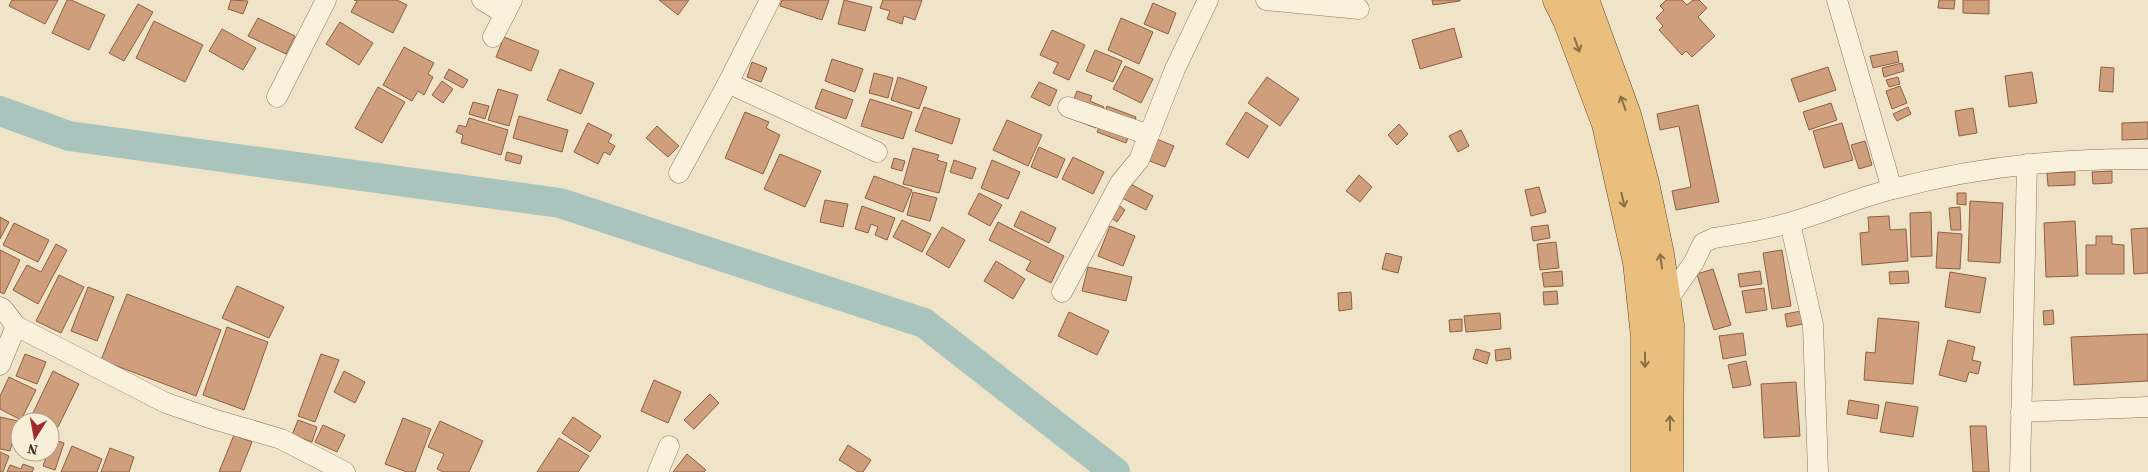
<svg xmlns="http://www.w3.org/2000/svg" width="2148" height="472" viewBox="0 0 2148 472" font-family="'Source Serif 4',serif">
	<rect width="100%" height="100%" fill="#f0e4c8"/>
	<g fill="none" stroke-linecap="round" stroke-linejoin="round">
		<path stroke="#a9c4bc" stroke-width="30" d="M0,111L69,136L560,203L924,323L1115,472"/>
	</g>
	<g fill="#cf9f7d" stroke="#8d5f41">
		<path d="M12,0H58L45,24L9,6Z"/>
		<path d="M67,0H71L105,15L89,50L52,33Z"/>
		<path d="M231,0L248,1L243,14L228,9Z"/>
		<path d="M354,0H397L407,5L393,33L351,12L357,1Z"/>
		<path d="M659,0H689L678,15Z"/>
		<path d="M782,0H829L822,20L780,6Z"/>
		<path d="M844,0L872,7L865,31L838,24Z"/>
		<path d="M883,0H922L915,20L904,16L902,24L887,19L890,11L880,8Z"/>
		<path d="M1432,0H1460V1L1433,5Z"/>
		<path d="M1666,0H1682L1687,5L1693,0H1699L1707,8L1698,17L1715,36L1692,57L1686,51L1682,55L1659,30L1663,26L1656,18L1664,10L1660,6Z"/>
		<path d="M1939,0H1955L1954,9L1938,8Z"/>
		<path d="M1963,0H1989V14L1963,13Z"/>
		<path d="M1153,3L1176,13L1168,34L1144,24Z"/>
		<path d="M138,4L153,12L124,61L109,53Z"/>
		<path d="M258,18L295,36L286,54L248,36Z"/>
		<path d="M1121,18L1153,32L1139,64L1108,50Z"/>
		<path d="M154,21L203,45L185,82L136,58Z"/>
		<path d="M340,22L373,43L359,65L326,44Z"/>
		<path d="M1454,28L1462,57L1420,69L1412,40Z"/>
		<path d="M222,29L256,48L243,70L209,51Z"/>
		<path d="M1052,30L1085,45L1069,80L1053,73L1058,63L1040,55Z"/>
		<path d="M504,37L539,51L531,71L496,57Z"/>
		<path d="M404,47L434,63L428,74L433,77L424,95L418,91L412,101L383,85Z"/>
		<path d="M1095,50L1122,61L1113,82L1086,71Z"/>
		<path d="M1897,51L1899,62L1873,68L1870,56Z"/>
		<path d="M832,59L863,69L855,92L825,81Z"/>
		<path d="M752,62L767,68L761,82L747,77Z"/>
		<path d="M1902,63L1904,71L1884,77L1882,68Z"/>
		<path d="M1125,66L1153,79L1141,103L1113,89Z"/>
		<path d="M1828,67L1836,90L1799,102L1791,79Z"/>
		<path d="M2101,67L2114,68L2113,92L2099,91Z"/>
		<path d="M449,69L468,80L463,88L444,78Z"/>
		<path d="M560,69L594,83L581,114L547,100Z"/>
		<path d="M2032,72L2037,103L2009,107L2005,76Z"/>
		<path d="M874,73L893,78L888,98L869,93Z"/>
		<path d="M898,77L927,87L919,109L891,100Z"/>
		<path d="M1267,77L1299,99L1280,126L1248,103Z"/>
		<path d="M1898,77L1900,84L1889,87L1886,80Z"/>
		<path d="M442,81L453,89L443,103L432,95Z"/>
		<path d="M1039,82L1057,90L1050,106L1031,97Z"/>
		<path d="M1900,86L1907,103L1892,109L1886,91Z"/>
		<path d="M378,87L405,102L382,143L355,128Z"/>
		<path d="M498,89L518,95L509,126L488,120Z"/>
		<path d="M822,89L853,100L846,119L815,108Z"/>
		<path d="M1077,91L1092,96L1090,101L1104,107L1096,128L1067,117Z"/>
		<path d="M870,99L912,112L903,139L861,126Z"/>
		<path d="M473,102L489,106L485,119L469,114Z"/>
		<path d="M1831,103L1837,120L1809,130L1803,112Z"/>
		<path d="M1698,105L1719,202L1676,210L1672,191L1691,187L1679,126L1660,130L1657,114Z"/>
		<path d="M1107,106L1136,117L1126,143L1097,132Z"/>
		<path d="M924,107L960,119L952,144L915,131Z"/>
		<path d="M1908,107L1911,114L1897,121L1893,114Z"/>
		<path d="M1973,108L1977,133L1959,136L1955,111Z"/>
		<path d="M745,112L769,122L766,128L780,135L763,174L725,158Z"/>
		<path d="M1246,112L1268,126L1248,158L1226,144Z"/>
		<path d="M519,116L568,130L562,152L513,138Z"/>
		<path d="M469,118L508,130L501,155L461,143L463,135L456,132L459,125L466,127Z"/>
		<path d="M1007,120L1042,135L1028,166L993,150Z"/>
		<path d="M2148,122V139L2122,140V123Z"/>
		<path d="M588,123L612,135L608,142L615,146L610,155L604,152L598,164L574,152Z"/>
		<path d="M1842,123L1853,160L1824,168L1813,131Z"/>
		<path d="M1399,124L1408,134L1397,145L1388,135Z"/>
		<path d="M657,126L679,146L668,157L646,138Z"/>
		<path d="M1461,130L1469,146L1458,152L1449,136Z"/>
		<path d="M1154,138L1174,146L1165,167L1145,159Z"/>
		<path d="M1865,141L1872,165L1859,169L1851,145Z"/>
		<path d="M1039,147L1065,159L1057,178L1031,167Z"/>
		<path d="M913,148L939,155L937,160L947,163L939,193L903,184Z"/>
		<path d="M507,152L522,156L520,164L505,160Z"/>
		<path d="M780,154L821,171L805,207L764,189Z"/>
		<path d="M1073,157L1104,172L1093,194L1062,179Z"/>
		<path d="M894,158L905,161L902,171L891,168Z"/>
		<path d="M954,160L976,168L972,179L950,172Z"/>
		<path d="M992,160L1020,172L1008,199L981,188Z"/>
		<path d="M2112,171V183L2093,184L2092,172Z"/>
		<path d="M2075,172V185L2048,186L2047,173Z"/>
		<path d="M1359,175L1372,187L1360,202L1346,191Z"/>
		<path d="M874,176L912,190L903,212L865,198Z"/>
		<path d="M1127,182L1153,196L1146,210L1120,197Z"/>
		<path d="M1539,187L1546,212L1531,216L1525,190Z"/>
		<path d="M913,192L937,198L930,221L907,215Z"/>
		<path d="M979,193L1002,205L990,226L968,214Z"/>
		<path d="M1957,193H1966V205L1957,204Z"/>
		<path d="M825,200L848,204L843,227L820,222Z"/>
		<path d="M1970,201L2003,203L2000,263L1968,261Z"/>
		<path d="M1116,203L1125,210L1117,222L1107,215Z"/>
		<path d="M862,206L895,218L887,240L875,235L878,227L871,224L868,233L855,229Z"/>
		<path d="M1960,207L1961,230H1951L1949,208Z"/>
		<path d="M1021,211L1056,228L1049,243L1014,226Z"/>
		<path d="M1931,212L1932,256L1911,257L1910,213Z"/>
		<path d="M1889,216L1890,230L1906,229L1908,261L1862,265L1860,233L1869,232L1868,217Z"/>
		<path d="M0,217L9,222L0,239Z"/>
		<path d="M902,220L931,234L922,252L893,237Z"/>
		<path d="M2075,221L2078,276L2046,277L2044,223Z"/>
		<path d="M998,222L1064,256L1051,283L1026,270L1031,261L989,240Z"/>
		<path d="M14,223L49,240L38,262L3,245Z"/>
		<path d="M1548,225L1550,238L1533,241L1531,227Z"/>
		<path d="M1110,226L1135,236L1123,266L1098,256Z"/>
		<path d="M942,227L965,240L949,268L926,254Z"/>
		<path d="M2148,228V273L2134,274L2131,229Z"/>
		<path d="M1938,232L1962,234L1960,269L1936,268Z"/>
		<path d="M2096,236H2112V244L2124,245V274H2086V245H2096Z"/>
		<path d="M1556,242L1559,268L1540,270L1537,244Z"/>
		<path d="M56,244L67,250L38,304L13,290L27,265L41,272Z"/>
		<path d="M0,250L20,260L4,294L0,292Z"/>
		<path d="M1782,250L1791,306L1772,309L1763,253Z"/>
		<path d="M1386,253L1402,257L1398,273L1382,269Z"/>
		<path d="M996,261L1025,279L1013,299L984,281Z"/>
		<path d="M1088,267L1132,277L1126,301L1082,291Z"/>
		<path d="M1713,269L1731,325L1714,330L1697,274Z"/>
		<path d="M1562,271L1563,286L1544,287L1542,273Z"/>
		<path d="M1760,271L1762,284L1740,287L1738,274Z"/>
		<path d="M1908,271L1909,283L1890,284L1889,272Z"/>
		<path d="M1950,272L1986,278L1980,313L1945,307Z"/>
		<path d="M59,275L84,287L61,333L36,321Z"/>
		<path d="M237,286L284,307L269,338L222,318Z"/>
		<path d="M88,287L114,297L97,341L71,331Z"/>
		<path d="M1764,288L1767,310L1746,313L1742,291Z"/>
		<path d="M1557,291L1558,304L1544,305L1543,292Z"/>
		<path d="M1351,292L1352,309L1339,311L1338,293Z"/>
		<path d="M127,294L221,330L196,396L101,360Z"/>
		<path d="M2053,310L2054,324L2044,325L2043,311Z"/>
		<path d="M1801,311L1803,324L1787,327L1785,314Z"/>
		<path d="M1069,312L1109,331L1097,355L1058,336Z"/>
		<path d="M1500,313L1501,329L1466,332L1464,316Z"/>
		<path d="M1878,318L1919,322L1913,384L1864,380L1866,352L1875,353Z"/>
		<path d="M1462,319V331L1450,332L1449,320Z"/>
		<path d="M227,327L268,342L244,410L203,395Z"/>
		<path d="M1743,333L1746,355L1723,359L1719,336Z"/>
		<path d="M2148,334V381L2074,385L2071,337Z"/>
		<path d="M1948,340L1975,347L1972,360L1981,362L1978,374L1969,372L1966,382L1939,375Z"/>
		<path d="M1510,348L1511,359L1496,361L1495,350Z"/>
		<path d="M1476,349L1490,353L1487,364L1473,359Z"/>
		<path d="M25,354L46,362L37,384L16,376Z"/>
		<path d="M321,354L339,360L315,422L298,416Z"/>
		<path d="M1746,361L1751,385L1733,388L1728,365Z"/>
		<path d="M53,371L79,384L58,427L32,415Z"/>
		<path d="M344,371L365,382L355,403L334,392Z"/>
		<path d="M9,377L36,390L21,420L0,409V396Z"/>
		<path d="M654,380L681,392L668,423L641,411Z"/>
		<path d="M1796,382L1800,436L1764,438L1761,384Z"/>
		<path d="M710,394L719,403L694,429L684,420Z"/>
		<path d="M1849,400L1879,405L1877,419L1847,414Z"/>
		<path d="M1886,402L1918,407L1913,437L1880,432Z"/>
		<path d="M0,417L18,421L10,451L0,449Z"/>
		<path d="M573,417L601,436L590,452L562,433Z"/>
		<path d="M403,418L431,429L415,472H407L385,464Z"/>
		<path d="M298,420L317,427L312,442L292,435Z"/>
		<path d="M440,421L483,441L469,472H443L437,469L444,454L428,447Z"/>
		<path d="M323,425L345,435L337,452L315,442Z"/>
		<path d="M1970,426H1986L1989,472H1973Z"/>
		<path d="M234,435L252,442L240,472H219Z"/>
		<path d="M559,438L589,456L578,472H537Z"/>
		<path d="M52,439L64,443L55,470L43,466L48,452H50Z"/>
		<path d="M848,445L871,460L863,472H858L839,460Z"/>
		<path d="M72,446L102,459L97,472H61Z"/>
		<path d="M110,448L134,457L129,472H101Z"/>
		<path d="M0,452L9,456L3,472H0Z"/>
		<path d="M687,454L706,470L704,472H673Z"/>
		<path d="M23,464L34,468L32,472H7L10,465L21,469Z"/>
	</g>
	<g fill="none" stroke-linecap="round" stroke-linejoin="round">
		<g stroke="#8d765c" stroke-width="21">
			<g id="minor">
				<path d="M482,0L505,14"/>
				<path d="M1266,0L1359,9"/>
				<path d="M1837,0L1892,189"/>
				<path d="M493,37L512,0"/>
				<path d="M728,83L877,152"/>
				<path d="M277,97L326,0"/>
				<path d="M1068,107L1149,135"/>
				<path d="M679,173L728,83L770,0"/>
				<path d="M1790,223L1813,325L1818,472"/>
				<path d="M1062,292L1120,183L1139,160L1175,69L1208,0"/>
				<path d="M1666,302L1694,262L1703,243L1714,238C1740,234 1767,230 1792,222C1826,212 1859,197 1893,189C1976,167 2062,158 2148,159"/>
				<path d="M0,307L3,309L16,326L166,403L213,419L281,439L345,472"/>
				<path d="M0,365L16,326"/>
				<path d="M2021,412L2148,407"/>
				<path d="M658,472L669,446"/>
				<path d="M2020,472L2027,164"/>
			</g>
		</g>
		<g stroke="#5b4430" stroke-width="29">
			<g id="trunk">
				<path d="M1557,0L1567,20L1606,124L1637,262L1645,337V472"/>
				<path d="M1585,0L1627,115L1645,183L1660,254L1670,325L1669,472"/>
			</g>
		</g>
		<use href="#minor" stroke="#faf1dc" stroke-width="20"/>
		<use href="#trunk" stroke="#eabe7c" stroke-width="28"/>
	</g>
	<defs><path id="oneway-shaft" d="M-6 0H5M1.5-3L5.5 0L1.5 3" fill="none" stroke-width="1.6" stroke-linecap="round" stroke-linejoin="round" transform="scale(1.25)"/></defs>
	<g stroke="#8b6f49">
		<use href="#oneway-shaft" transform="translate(1577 45) rotate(70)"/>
		<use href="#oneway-shaft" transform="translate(1623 103) rotate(-110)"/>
		<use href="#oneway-shaft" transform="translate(1623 200) rotate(77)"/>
		<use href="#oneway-shaft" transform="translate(1661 261) rotate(-98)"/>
		<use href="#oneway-shaft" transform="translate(1645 360) rotate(90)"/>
		<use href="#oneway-shaft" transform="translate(1670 423) rotate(-90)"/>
	</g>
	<g transform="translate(35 437) rotate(191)"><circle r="24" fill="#f7eed8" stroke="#ada18e"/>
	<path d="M0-4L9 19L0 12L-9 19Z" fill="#9e2a2b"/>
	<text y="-8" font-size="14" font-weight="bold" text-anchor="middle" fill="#3d2e20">N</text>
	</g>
</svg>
